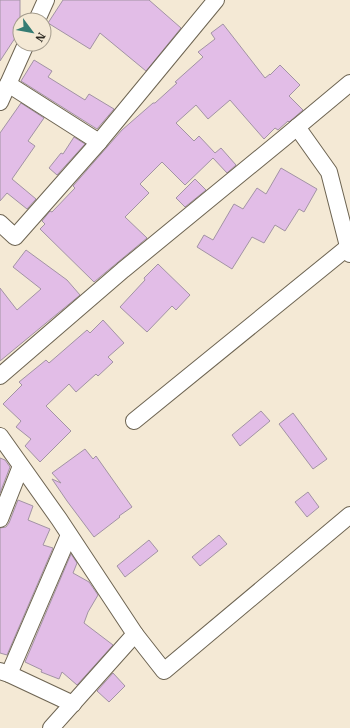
<svg xmlns="http://www.w3.org/2000/svg" width="350" height="728" viewBox="0 0 350 728" font-family="'IBM Plex Serif',serif">
	<rect width="100%" height="100%" fill="#f4e9d5"/>
	<g fill="#e2bde7" stroke="#a293a4">
		<path d="M0,0H20V18L13,28L19,32L0,61Z"/>
		<path d="M63,0H149L181,28L146,71L100,33L90,49L48,23Z"/>
		<path d="M223,24L265,78L270,74V75L280,65L300,85L289,96L303,110L289,122L288,121L278,130L275,128L264,139L230,100L208,119L196,105L176,123L194,141L199,136L215,153L221,148L236,165L227,173L213,158L185,185L162,162L140,184L149,193L125,217L147,238L94,282L40,229L45,224L42,221L50,211L52,212L75,188L73,186L122,130L153,103H155L177,83L175,82L203,57L198,52L215,39L211,33Z"/>
		<path d="M34,60L52,71L48,77L85,100L89,94L114,109L97,129L21,81Z"/>
		<path d="M21,103L44,118L28,141L35,146L12,179L36,199L27,209L7,193L0,201V133Z"/>
		<path d="M74,137L85,144L57,175L49,168L61,153L63,154Z"/>
		<path d="M281,168L317,189L304,212L299,209L285,231L275,225L264,243L252,237L232,269L197,247L204,235L213,240L234,204L243,209L257,188L266,194Z"/>
		<path d="M195,179L206,190L185,207L176,198Z"/>
		<path d="M26,250L67,280L80,295L0,361V288L17,310L41,289L13,267Z"/>
		<path d="M158,264L190,295L176,310L172,306L147,332L120,307L145,280L144,278Z"/>
		<path d="M103,320L124,343L108,357L113,362L98,376L96,374L76,392L69,384L46,406L71,431L40,462L25,446L31,439L16,427L21,421L3,404L22,385L19,382L46,360L49,363L87,330L90,333Z"/>
		<path d="M261,411L270,421L240,446L232,435Z"/>
		<path d="M293,413L327,459L313,469L279,424Z"/>
		<path d="M85,449L93,459L96,456L132,507L119,516L120,517L94,537L67,501L52,479L61,483L52,473Z"/>
		<path d="M0,458L5,460L10,467L0,493Z"/>
		<path d="M308,492L319,507L307,517L295,502Z"/>
		<path d="M18,500L33,506L28,520L50,529L43,545L53,548L7,655L0,653V528L6,527L9,523Z"/>
		<path d="M219,535L227,544L200,566L192,557Z"/>
		<path d="M149,540L158,551L125,577L117,566Z"/>
		<path d="M71,554L77,563L73,573L89,582L98,595L88,612L84,623L113,645L77,685L62,672L59,679L41,672L42,670L25,662Z"/>
		<path d="M113,673L125,686L109,702L97,691Z"/>
	</g>
	<g fill="none" stroke-linecap="round" stroke-linejoin="round">
		<g stroke="#6d6452" stroke-width="18">
			<g id="street">
				<path d="M37,20L46,0"/>
				<path d="M8,84L99,142"/>
				<path d="M0,102L26,44"/>
				<path d="M297,127L329,172L350,254"/>
				<path d="M0,223L15,237L99,142L216,0"/>
				<path d="M0,376L123,270L284,138L350,83"/>
				<path d="M134,421L348,247"/>
				<path d="M0,436L59,519L135,634L51,728"/>
				<path d="M0,519L21,466"/>
				<path d="M135,634L164,671L350,515"/>
				<path d="M0,671L9,674L73,704"/>
				<path d="M9,674L69,535"/>
			</g>
		</g>
		<use href="#street" stroke="#fff" stroke-width="16"/>
	</g>
	<g transform="translate(32 32) rotate(122)"><circle r="19" fill="#f4e9d5" stroke="#a49c8d"/>
	<path d="M0-3L7 15L0 10L-7 15Z" fill="#357c73"/>
	<text y="-6" font-size="11" font-weight="bold" text-anchor="middle" fill="#2d2921">N</text>
	</g>
</svg>
